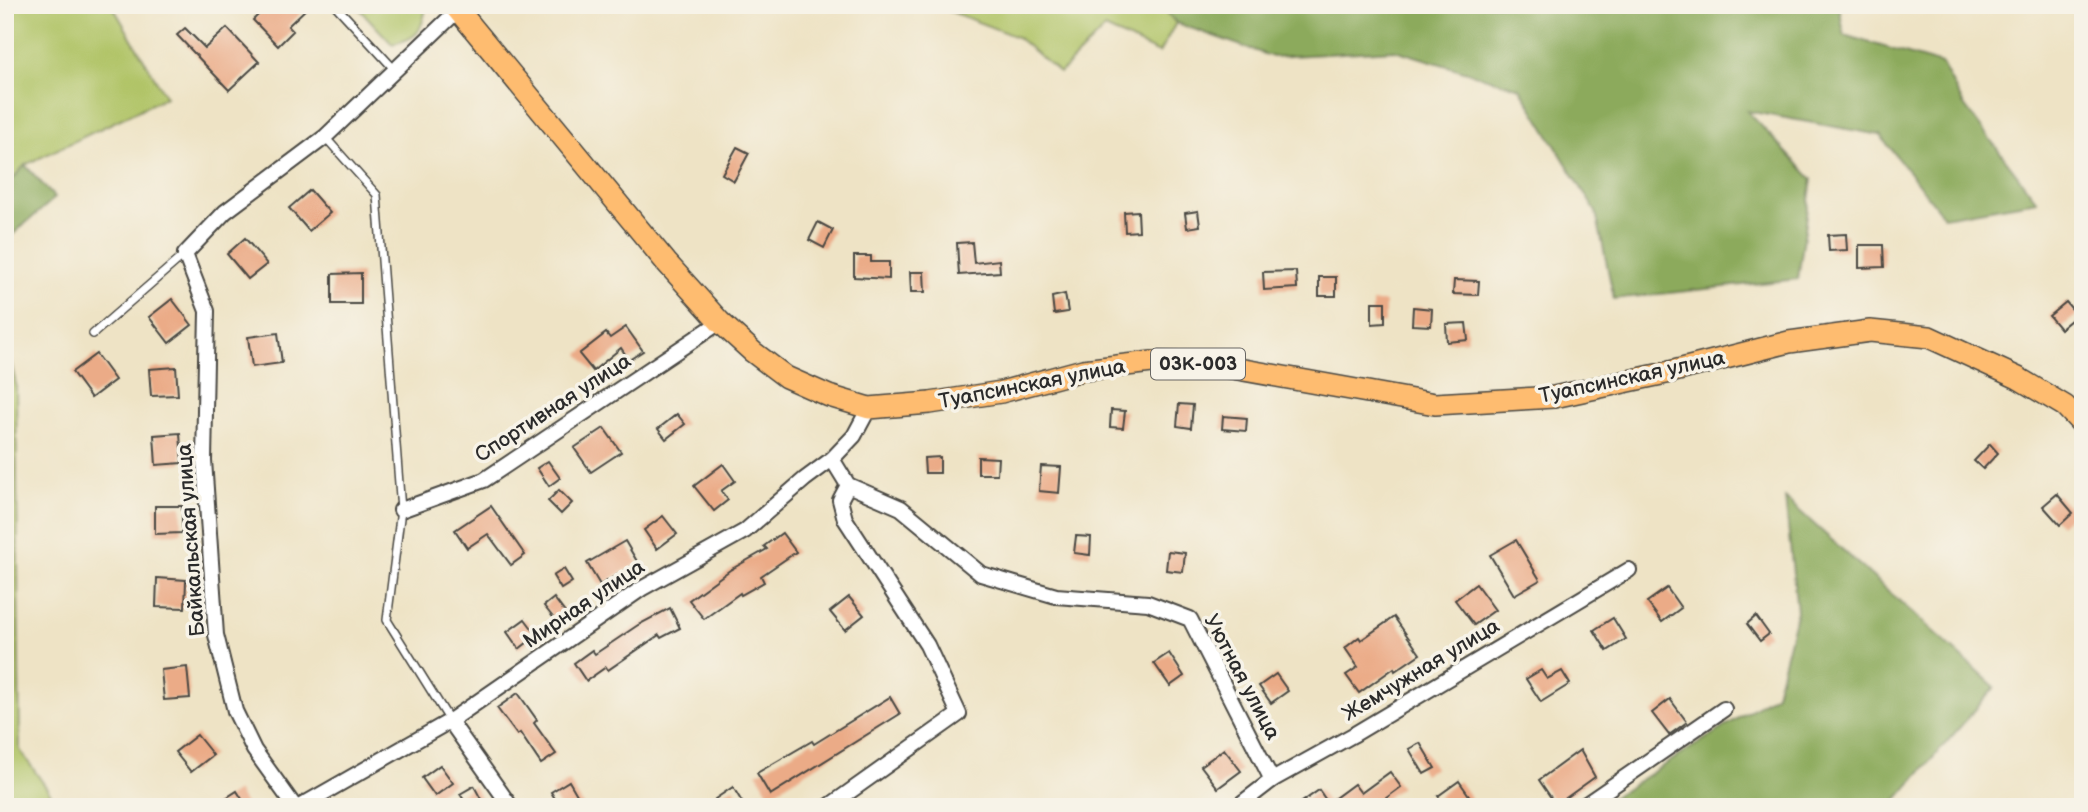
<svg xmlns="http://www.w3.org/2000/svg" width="2088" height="812" viewBox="0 0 2088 812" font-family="'Balsamiq Sans',sans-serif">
	<rect width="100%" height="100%" fill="#f7f3e8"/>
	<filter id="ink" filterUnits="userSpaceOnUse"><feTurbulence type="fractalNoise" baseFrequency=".0143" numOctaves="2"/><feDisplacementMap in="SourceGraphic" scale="14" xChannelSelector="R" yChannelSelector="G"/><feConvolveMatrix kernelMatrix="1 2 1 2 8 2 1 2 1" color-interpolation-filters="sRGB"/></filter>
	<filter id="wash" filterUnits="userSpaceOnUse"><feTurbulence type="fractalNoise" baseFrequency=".00686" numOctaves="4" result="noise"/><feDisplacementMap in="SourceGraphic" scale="28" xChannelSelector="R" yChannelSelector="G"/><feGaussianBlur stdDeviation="1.57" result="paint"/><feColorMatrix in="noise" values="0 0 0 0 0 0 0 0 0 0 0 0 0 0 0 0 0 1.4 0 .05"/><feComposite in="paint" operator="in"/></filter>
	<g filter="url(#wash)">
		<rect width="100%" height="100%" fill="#eee3c5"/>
		<g fill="#b1c468" stroke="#6e784a" stroke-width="2">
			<path d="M5,5H112L166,97L25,165L5,188Z"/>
			<path d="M356,5H427C420,32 420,38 392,44Z"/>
			<path d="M934,5H1161L1176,23L1159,53L1105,28L1060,73L1017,37Z"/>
			<path d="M5,338L16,384L20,750L60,807H5Z"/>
		</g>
		<g fill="#8caa5c" stroke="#5c6a44" stroke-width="2">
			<path d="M1161,5H1839L1844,35L1942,64L1964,105L2037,201L1944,217L1880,135L1747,111L1812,179L1798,279L1614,299L1596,212L1520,88L1395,50L1273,57L1176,23Z"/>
			<path d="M25,165L55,198L5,241V188Z"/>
			<path d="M1785,498L1995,687L1890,807H1598L1776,694L1797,611Z"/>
		</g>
		<g id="blocks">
			<g fill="#ebab87">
				<path d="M268,5H310L288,26L293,31L278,46L253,20Z"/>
				<path d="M185,28L205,48L227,28L259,62L229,90L177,35Z"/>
				<path d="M737,147L749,153L734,181L722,174Z"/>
				<path d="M310,190L330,213L309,231L289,208Z"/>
				<path d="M1138,211L1139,231L1125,232L1124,212Z"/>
				<path d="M1198,211L1200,226L1187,228L1185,213Z"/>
				<path d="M818,222L833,230L824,248L809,240Z"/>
				<path d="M1846,234L1847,250L1829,251L1828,235Z"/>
				<path d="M245,238L267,264L248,279L227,254Z"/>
				<path d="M972,242L974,263L999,260L1000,272L959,275L957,243Z"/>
				<path d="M1859,245H1883L1884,267L1859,268Z"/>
				<path d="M854,256H871V262H889V279L854,277Z"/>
				<path d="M1296,271L1297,288L1264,290L1263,272Z"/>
				<path d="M910,272H924L925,292H911Z"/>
				<path d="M361,273V304H332V274Z"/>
				<rect x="1319" y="277" width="17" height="19"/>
				<path d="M1454,280L1479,281L1478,295L1453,294Z"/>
				<path d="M1065,294L1068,312L1054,314L1052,297Z"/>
				<path d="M172,299L192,325L169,343L149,317Z"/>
				<path d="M1372,302H1385V323L1372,324Z"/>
				<path d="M2066,302L2077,315L2060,329L2049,316Z"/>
				<path d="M1413,307L1432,309L1431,326L1412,325Z"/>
				<path d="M1466,323L1468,340L1447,342L1446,324Z"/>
				<path d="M626,327L643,351L629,360L621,348L593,371L579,354L606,333L610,338Z"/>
				<path d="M278,333L282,363L252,367L248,337Z"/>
				<path d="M96,354L115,380L91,398L72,372Z"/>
				<path d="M176,367L178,395L151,396L149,369Z"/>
				<path d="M1179,404L1193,405L1191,428L1177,426Z"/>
				<path d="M1111,410L1125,411L1123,428L1110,427Z"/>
				<path d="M677,414L685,424L666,439L658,429Z"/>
				<path d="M1223,416L1247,418L1246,431L1222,429Z"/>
				<path d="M604,428L621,452L591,472L574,448Z"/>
				<path d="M180,433L182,463L156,465L154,435Z"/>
				<path d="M1990,444L1998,453L1983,469L1974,461Z"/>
				<path d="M940,457V473H925L924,458Z"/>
				<path d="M978,457L998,458L997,474H978Z"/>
				<path d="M548,461L560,478L549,486L537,468Z"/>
				<path d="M723,464L735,481L721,491L728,500L714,511L694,486Z"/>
				<path d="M1041,466L1061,467L1059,493L1039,491Z"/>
				<path d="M559,490L572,503L561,514L548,501Z"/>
				<path d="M2057,494L2073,513L2060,525L2043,506Z"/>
				<path d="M155,506H182V533L155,534Z"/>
				<path d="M491,506L525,555L511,565L488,534L467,548L455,530Z"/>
				<path d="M663,516L677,534L657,549L644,530Z"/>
				<path d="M782,533L796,552L761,576L764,582L741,595L740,593L704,619L689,600L730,570L767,549L764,546Z"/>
				<path d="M1076,536L1091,537L1090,555L1074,553Z"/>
				<path d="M1516,540L1540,580L1514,595L1490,555Z"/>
				<path d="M625,541L638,563L600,585L587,563Z"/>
				<path d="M1168,551L1185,553L1183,572L1166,570Z"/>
				<path d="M564,569L572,582L561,589L553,576Z"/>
				<path d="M157,578L186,580L185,608L156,607Z"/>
				<path d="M1476,584L1495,610L1474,625L1455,600Z"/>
				<path d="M1667,588L1681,608L1662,622L1647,602Z"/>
				<path d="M849,597L864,615L845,630L830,612Z"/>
				<path d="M554,598L566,614L556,621L544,606Z"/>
				<path d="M670,608L680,628L661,638L659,635L608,670L606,667L586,681L574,663L592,650L595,654L638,625Z"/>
				<path d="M1756,616L1769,634L1760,641L1747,624Z"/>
				<path d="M1394,617L1420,654L1395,671L1394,668L1359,693L1346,675L1358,667L1345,648L1359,637L1361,640Z"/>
				<path d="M1613,618L1626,639L1607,651L1594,630Z"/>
				<path d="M525,619L537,635L519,649L507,632Z"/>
				<path d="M1169,653L1184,676L1170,686L1154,663Z"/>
				<path d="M187,667L190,698L164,700L161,670Z"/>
				<path d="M1541,670L1547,679L1562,671L1570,684L1541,702L1526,679Z"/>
				<path d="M1276,674L1288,691L1271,703L1259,686Z"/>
				<path d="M518,693L537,720L534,723L556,754L541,764L520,733L517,735L497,708Z"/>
				<path d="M890,697L900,714L770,795L757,773L812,741L814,744Z"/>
				<path d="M1670,699L1687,722L1669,735L1652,713Z"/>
				<path d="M197,735L213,755L191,772L175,752Z"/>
				<path d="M1420,743L1435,768L1424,774L1409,749Z"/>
				<path d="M1224,749L1241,771L1218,788L1201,766Z"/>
				<path d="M1580,750L1595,777L1556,805L1539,780Z"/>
				<path d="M440,765L453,783L435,796L422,778Z"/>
				<path d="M1390,772L1401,787L1374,807H1295L1319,790L1328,803L1354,784L1361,793Z"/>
				<path d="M569,781L584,807H560L551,792Z"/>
				<path d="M1459,781L1477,807H1446L1438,796Z"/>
				<path d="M474,786L481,799L468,806L460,794Z"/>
				<path d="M733,787L745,807H719L715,799Z"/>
				<path d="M237,791L247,807H212Z"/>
			</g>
		</g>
	</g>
	<g filter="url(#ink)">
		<use href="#blocks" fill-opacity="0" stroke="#484742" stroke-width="2"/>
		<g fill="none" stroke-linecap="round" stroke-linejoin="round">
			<g stroke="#484742" stroke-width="10">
				<g id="lane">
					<path d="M335,5L395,70"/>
					<path d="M325,137L377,195L401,510L387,620L450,721"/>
					<path d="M93,334L185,254"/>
				</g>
			</g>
			<g stroke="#484742" stroke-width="18">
				<g id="street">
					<path d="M832,459L848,485L901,508L981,574L1056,596L1148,603L1190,619L1272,780"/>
					<path d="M401,510L484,480L720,322"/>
					<path d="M450,721L511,807"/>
					<path d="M295,807L254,750L235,711L216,635L204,460L207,311L185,254L225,212L325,137L458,10"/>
					<path d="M299,807L450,721L641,589L745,531L805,479L832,459L854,436L869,408"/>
					<path d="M828,807L959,714L927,645L845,519L840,500L848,485"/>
					<path d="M1237,807L1272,780L1353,735L1629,570"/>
					<path d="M1582,807L1724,709"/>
				</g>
			</g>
			<g stroke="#484742" stroke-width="24">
				<path id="primary" d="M454,5L666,262L720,322L753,352L786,377L829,396L869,408L930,403L1001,392L1083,370L1152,362L1210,364L1435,404L1554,397L1666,373L1789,342L1870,331L1929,337L2018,378L2065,406L2083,425"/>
			</g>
			<use href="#lane" stroke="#fff" stroke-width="7"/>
			<use href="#street" stroke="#fff" stroke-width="14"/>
			<use href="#primary" stroke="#febc70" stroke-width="21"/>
		</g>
	</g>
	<g text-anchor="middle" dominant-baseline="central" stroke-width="7" stroke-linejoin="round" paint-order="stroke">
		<rect fill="#f7f3e8" stroke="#686764" stroke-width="2" x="1151" y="348.5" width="94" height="31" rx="5"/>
		<g font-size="19" font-weight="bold" fill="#2b2b2b">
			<text x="1198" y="364">03К-003</text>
		</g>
		<g font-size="21" fill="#2b2b2b" stroke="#f7f3e8">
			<text transform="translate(1632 377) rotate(-12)">Туапсинская улица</text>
			<text transform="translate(1032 384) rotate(-11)">Туапсинская улица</text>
			<text transform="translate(553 408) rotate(-33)">Спортивная улица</text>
			<text transform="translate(191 540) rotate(-94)">Байкальская улица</text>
			<text transform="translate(584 604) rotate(-34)">Мирная улица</text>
			<text transform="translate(1421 670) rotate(-31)">Жемчужная улица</text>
			<text transform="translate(1242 677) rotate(62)">Уютная улица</text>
		</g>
	</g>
	<rect width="2088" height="812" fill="none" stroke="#f7f3e8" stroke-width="28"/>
</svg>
